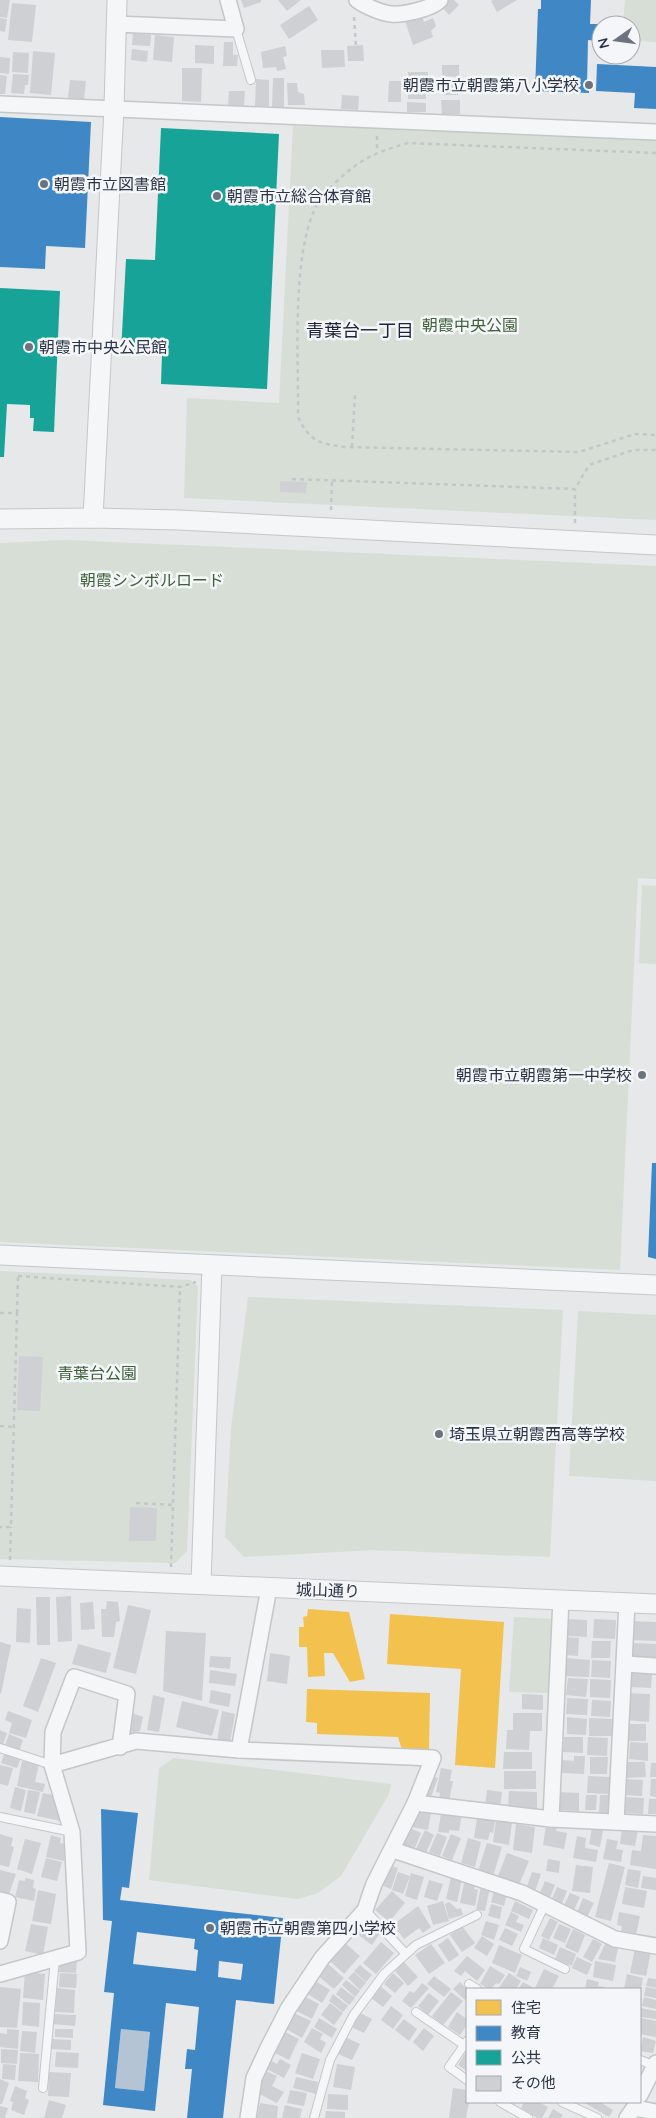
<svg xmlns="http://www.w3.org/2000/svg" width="656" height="2118" viewBox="0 0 656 2118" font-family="Quicksand,'Noto Sans JP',sans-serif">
	<rect width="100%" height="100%" fill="#e6e8ea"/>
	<g fill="#d6ded6">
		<path d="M625,0H656V42L638,41L631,33V25L623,24Z"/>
		<path d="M293,126L377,127L656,138V520L184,498L187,398L279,403Z"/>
		<path d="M66,540L656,566V879L638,878L620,1270L0,1242V543Z"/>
		<path d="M642,885L656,886V964L639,963Z"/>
		<path d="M0,1271L190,1280L198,1287L187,1551L175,1563L0,1559Z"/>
		<path d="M248,1297L563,1310L550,1557L374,1550L244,1557L225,1537L231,1428Z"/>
		<path d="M578,1311L656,1315V1481L569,1476Z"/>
		<path d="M514,1617L555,1619L551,1693L509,1692Z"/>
		<path d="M174,1758L391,1784L389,1794L341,1876L318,1893L298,1899L149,1880L159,1768Z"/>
	</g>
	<path fill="#b4c4d5" d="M121,2029L150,2032L144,2091L115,2088Z"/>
	<g fill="#f2c14e">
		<path d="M308,1609L349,1612L365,1679L350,1682L333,1653H324L325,1676L308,1677L307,1647H299V1627H304L303,1617L307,1616Z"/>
		<path d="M390,1614L504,1622L495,1768L455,1765L461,1669L387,1664Z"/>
		<path d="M307,1689L430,1693L429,1751L402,1750L398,1737L317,1734V1723L306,1722Z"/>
	</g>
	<g fill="#3f88c5" fill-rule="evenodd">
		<path d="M541,0H591L590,24H599L598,41L588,40L587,85H589V93L535,91L538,9H541Z"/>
		<path d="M597,64L656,67V109L634,108L635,93L596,91Z"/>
		<path d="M0,117L91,122L85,248L46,246L45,269L0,267Z"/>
		<path d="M652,1163H656V1259L648,1257Z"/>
		<path d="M101,1809L138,1813L129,1888L122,1887L120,1900L283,1918L274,2004L236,2000L223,2118H187L192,2069H185L187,2049L195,2050L199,2007L166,2003L155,2111L103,2105L114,1993L104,1992L112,1921L103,1920ZM137,1932L195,1939L194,1949L198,1950L196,1971L133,1964ZM219,1961L243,1964L241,1980L218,1977ZM121,2029L150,2032L144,2091L115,2088Z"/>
	</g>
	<g fill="#17a398">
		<path d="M161,128L279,134L267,389L161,384L162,354L121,352L126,259L155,260Z"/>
		<path d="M0,288L60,291L54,432L33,431L34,418H30V405L7,404L4,457H0Z"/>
	</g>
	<g fill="#ced0d3">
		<path d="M0,0H10L7,18L0,17Z"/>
		<path d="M241,0H261V2L244,8Z"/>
		<path d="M278,0H301L287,11Z"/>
		<path d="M447,0H454L459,5L449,15L441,6Z"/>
		<path d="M493,0H517L497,12L491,1Z"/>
		<path d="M12,3L36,5L32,42L8,40Z"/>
		<path d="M309,6L318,20L289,39L280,25Z"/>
		<path d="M422,15L424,22L433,18L436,26L431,31L433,37L413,45L405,21Z"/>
		<path d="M0,18L7,19L5,32L0,31Z"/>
		<path d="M133,33L151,35L150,46L132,45Z"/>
		<path d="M155,35L174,37L172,62L153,60Z"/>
		<path d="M224,42H233V55H238L237,66H223Z"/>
		<path d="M195,45L214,46V64L195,63Z"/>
		<path d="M363,45L364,61H348L347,46Z"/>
		<path d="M285,46L287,56L283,57L286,69L277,71L276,67L263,68L261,52Z"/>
		<path d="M132,49L148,51L147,62L131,60Z"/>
		<path d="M321,50H344L345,67L322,68Z"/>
		<path d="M33,51L55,53L51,95L30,93Z"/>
		<path d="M13,52L29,53L28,73L12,72Z"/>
		<path d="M0,57L10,58L9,74L0,73Z"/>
		<path d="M442,65H459V77L442,76Z"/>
		<path d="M182,68H202L201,102L182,101Z"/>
		<rect x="408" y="72" width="20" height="11"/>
		<path d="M13,74L29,75L28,85H25L24,94L11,93Z"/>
		<path d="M0,75L7,76L5,94H0Z"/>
		<path d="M273,78H284V107H272Z"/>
		<path d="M256,79L269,80V106H255Z"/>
		<path d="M70,80L86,81L84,99L68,98Z"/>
		<path d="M442,80H459L458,95H442Z"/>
		<path d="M389,81H401V102H388Z"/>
		<path d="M287,83H297L298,92L304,94L305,105H288Z"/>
		<path d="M408,87L426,88V99H408Z"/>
		<path d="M229,91H245L244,106L228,105Z"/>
		<path d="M342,95L359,96L358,110L341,109Z"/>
		<path d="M441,100H460V114H442Z"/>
		<path d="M407,102L426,103V112H407Z"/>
		<path d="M280,481L307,482L306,493L280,492Z"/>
		<path d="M19,1356L43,1357L40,1411L17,1410Z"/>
		<path d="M130,1507L157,1508L156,1541H129Z"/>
		<path d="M71,1596L72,1641L58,1642L56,1597Z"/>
		<path d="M36,1597H50V1645H37Z"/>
		<path d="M107,1601L118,1602L120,1621L116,1622L114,1637H102L101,1609H106Z"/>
		<path d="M93,1602L95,1629L81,1630L80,1603Z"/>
		<path d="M128,1605L151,1610L136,1674L113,1668Z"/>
		<path d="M17,1608L31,1609L30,1643L16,1642Z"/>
		<path d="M567,1619L587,1620V1637L567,1636Z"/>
		<path d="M594,1619L616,1620L615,1639L593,1638Z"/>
		<path d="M630,1621L656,1622V1641L629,1640Z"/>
		<path d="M166,1631L206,1633L202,1701L163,1691Z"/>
		<path d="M566,1637L579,1638L578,1656L565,1655Z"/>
		<path d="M592,1641H611L610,1658H591Z"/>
		<path d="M0,1642L11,1645L1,1694L0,1693Z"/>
		<path d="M632,1643L656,1644V1658L631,1657Z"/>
		<path d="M78,1644L111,1653L106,1673L72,1664Z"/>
		<path d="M270,1653L290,1656L287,1684L267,1681Z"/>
		<path d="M210,1656L231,1657L230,1669L209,1667Z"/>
		<path d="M41,1658L56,1663L38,1712L23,1706Z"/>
		<path d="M566,1658L590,1660L589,1677L565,1676Z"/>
		<path d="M592,1660L611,1661L610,1678L591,1677Z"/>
		<path d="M210,1670L237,1674L235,1686L209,1683Z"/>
		<path d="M631,1673L652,1674L651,1688L630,1687Z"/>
		<path d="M568,1678L588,1679L586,1697L566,1695Z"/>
		<path d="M590,1679L611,1680L610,1698L590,1697Z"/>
		<path d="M211,1690L231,1694L229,1707L209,1703Z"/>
		<path d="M626,1693L650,1694L649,1722L625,1720Z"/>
		<path d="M522,1694L543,1695V1710L522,1709Z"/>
		<path d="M153,1695L165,1698L159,1732L147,1730Z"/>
		<path d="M567,1698L588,1699L587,1715L566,1714Z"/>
		<path d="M592,1700L611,1701L610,1717L591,1716Z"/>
		<path d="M182,1701L219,1710L212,1736L176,1727Z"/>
		<path d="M8,1711L32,1720L26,1738L9,1733L12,1723L5,1720Z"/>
		<path d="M127,1711L143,1717L140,1731L125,1734Z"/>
		<path d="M222,1711L235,1714L230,1743L217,1741Z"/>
		<path d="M513,1713H542V1731H530L529,1750L506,1749L507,1730H513Z"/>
		<path d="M567,1717L587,1719L586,1735L567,1734Z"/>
		<path d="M589,1718L613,1719L612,1736H589Z"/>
		<rect x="628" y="1724" width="18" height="17"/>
		<path d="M0,1730L7,1733L3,1745L0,1744Z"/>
		<path d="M9,1734L23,1740L19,1751L5,1745Z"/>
		<path d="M564,1737H583V1753L563,1752Z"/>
		<path d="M588,1737L608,1738L607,1756L587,1755Z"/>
		<path d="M630,1742L648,1743V1761L629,1759Z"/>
		<path d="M5,1752L21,1758L17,1768L1,1763Z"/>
		<path d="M504,1752H532V1769H503Z"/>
		<path d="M574,1756H585L584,1774L562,1773V1760L574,1761Z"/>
		<path d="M590,1757H608L607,1774H590Z"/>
		<path d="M22,1761L39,1764L35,1782L45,1784L43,1792L17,1786Z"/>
		<path d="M625,1762H645L646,1777L626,1778Z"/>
		<path d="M651,1763H656V1777H650Z"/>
		<path d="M0,1765L13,1768L8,1786L0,1784Z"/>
		<path d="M441,1768L452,1770L450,1781H453L449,1801L439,1799L440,1793L436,1792Z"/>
		<rect x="504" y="1771" width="32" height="18"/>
		<path d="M428,1774L438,1778L431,1797L422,1794Z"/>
		<path d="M588,1776L610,1777L609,1794L587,1793Z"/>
		<path d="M624,1779L643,1780L642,1796L623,1795Z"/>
		<path d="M651,1779H656V1797L650,1796Z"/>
		<path d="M15,1787L26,1790L21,1811L10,1808Z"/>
		<path d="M28,1790L40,1792L35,1814L24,1812Z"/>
		<path d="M487,1790L502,1792L500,1808L485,1806Z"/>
		<path d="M509,1791L537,1792V1809L508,1808Z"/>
		<path d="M558,1792L579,1793V1811L557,1810Z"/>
		<path d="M43,1793L52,1795L61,1821L37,1816Z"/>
		<path d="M586,1795H597L596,1810H585Z"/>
		<path d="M600,1795H609V1813H599Z"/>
		<path d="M624,1797L644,1798L643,1814L623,1813Z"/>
		<path d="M649,1799H656V1814H648Z"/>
		<path d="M415,1810L431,1813L428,1830L412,1827Z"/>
		<path d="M449,1812L462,1814L459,1831L449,1830V1833L438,1832L441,1814L449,1815Z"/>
		<path d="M477,1818L495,1821L493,1833L490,1832L488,1840L474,1838Z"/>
		<path d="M496,1820L512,1823L509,1845L493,1842Z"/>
		<path d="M516,1824L535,1827L532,1853L513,1850Z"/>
		<path d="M546,1825L557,1826L556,1831L567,1833L564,1849L543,1845Z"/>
		<path d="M410,1828L421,1833L414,1850L402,1844Z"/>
		<path d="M592,1828L603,1830L600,1847L589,1844Z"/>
		<path d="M622,1828L638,1830L635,1846L620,1844Z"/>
		<path d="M425,1830L434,1835L425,1855L415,1851Z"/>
		<path d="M437,1833L447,1837L440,1856L429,1852Z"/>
		<path d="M0,1834L13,1838L11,1846L14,1847L9,1867L0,1865Z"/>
		<path d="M451,1834L461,1838L452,1860L442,1856Z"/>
		<path d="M51,1835L61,1838L60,1843L66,1844L64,1861L46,1857Z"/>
		<path d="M643,1835L656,1836V1869L630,1865L632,1850L641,1851Z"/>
		<path d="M577,1836L586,1838L585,1848L598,1850L596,1862L573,1858Z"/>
		<path d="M468,1838L481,1842L475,1867L461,1863Z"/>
		<path d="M25,1839L41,1843L32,1874L17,1869Z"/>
		<path d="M607,1839L618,1841L616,1849L623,1850L621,1862L603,1859Z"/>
		<path d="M487,1843L502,1847L493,1876L478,1871Z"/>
		<path d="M507,1853L529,1861L519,1885L498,1876Z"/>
		<path d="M46,1858L62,1862L57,1881L41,1877Z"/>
		<path d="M548,1859L560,1861L559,1873L546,1871Z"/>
		<path d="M609,1863L625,1867L611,1921L595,1917Z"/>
		<path d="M388,1865L398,1868L391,1889L381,1885Z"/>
		<path d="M576,1865L593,1867L590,1893L572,1891Z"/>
		<path d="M628,1869L641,1871L638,1888L625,1885Z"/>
		<path d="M0,1870L16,1874L9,1894L0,1891Z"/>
		<path d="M398,1872L410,1876L403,1894L392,1890Z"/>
		<path d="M532,1872L541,1874L535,1891L526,1889Z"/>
		<path d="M411,1873L424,1877L417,1900L405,1896Z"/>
		<path d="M643,1876L656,1878V1890L641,1888Z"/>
		<path d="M451,1877L462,1880L457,1902L446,1899Z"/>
		<path d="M25,1878L34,1880L33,1888L36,1889L34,1901L15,1897L19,1880L25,1881Z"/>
		<path d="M429,1880L443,1884L437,1901L424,1897Z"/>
		<path d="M545,1881L555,1885L549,1900L539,1895Z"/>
		<path d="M464,1883L475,1885L474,1889L478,1890L475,1906L460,1903Z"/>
		<path d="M481,1886L490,1888L485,1911L476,1910Z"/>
		<path d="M557,1887L567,1891L561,1906L551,1901Z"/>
		<path d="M625,1887L647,1891L644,1908L622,1904Z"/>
		<path d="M38,1890L56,1894L51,1924L32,1921Z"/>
		<path d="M392,1891L405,1903L389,1922L375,1910Z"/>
		<path d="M494,1891L507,1894L504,1906L491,1902Z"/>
		<path d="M570,1893L580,1897L573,1912L563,1907Z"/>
		<path d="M583,1898L594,1903L587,1917L577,1913Z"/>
		<path d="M443,1901L449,1921L433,1925L427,1906Z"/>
		<path d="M515,1901L533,1910L529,1919L511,1911Z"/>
		<path d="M449,1902L457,1909L461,1908L463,1915L449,1919L445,1904Z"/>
		<path d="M491,1904L502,1907L500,1919L488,1916Z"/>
		<path d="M418,1906L431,1927L423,1933L419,1928L404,1939L393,1925Z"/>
		<path d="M511,1912L519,1916L516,1922L524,1925L521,1932L505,1925Z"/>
		<path d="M619,1912L640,1916L636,1935L621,1932L622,1926L617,1925Z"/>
		<path d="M550,1918L558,1922L549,1940L541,1936Z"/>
		<path d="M486,1921L499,1925L494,1940L481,1935Z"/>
		<path d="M365,1922L380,1933L372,1945L357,1934Z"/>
		<path d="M31,1924L48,1927L43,1955L25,1951Z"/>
		<path d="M559,1924L571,1929L565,1943L553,1938Z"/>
		<path d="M462,1926L475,1943L462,1952L450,1935Z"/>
		<path d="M505,1928L518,1934L512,1946L499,1940Z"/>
		<path d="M573,1929L585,1935L578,1953L565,1947Z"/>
		<path d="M482,1936L494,1944L487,1956L474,1948Z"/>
		<path d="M448,1938L459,1955L449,1962L438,1945Z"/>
		<path d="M543,1938L558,1945L554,1955L539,1948Z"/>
		<path d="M593,1939L602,1944L592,1962L583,1957Z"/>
		<path d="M381,1942L394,1953L376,1974L363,1963Z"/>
		<path d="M606,1942L619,1944L615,1962L598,1959Z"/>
		<path d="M345,1943L360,1956L344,1974L330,1961Z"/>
		<path d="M431,1944L445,1963L429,1974L415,1955Z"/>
		<path d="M499,1945L522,1955L515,1973L492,1963Z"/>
		<path d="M560,1947L576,1954L572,1966L555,1959Z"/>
		<path d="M635,1948L651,1951L646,1976L630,1973Z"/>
		<path d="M467,1956L485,1970L477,1981L465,1971L461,1976L454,1971Z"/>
		<path d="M577,1957L592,1964L587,1975L572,1968Z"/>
		<path d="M77,1960L76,1973L59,1972L60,1962Z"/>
		<path d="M595,1961L616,1965L613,1981L593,1977Z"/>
		<path d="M404,1962L418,1977L408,1986L395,1971Z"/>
		<path d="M327,1963L344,1978L334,1989L317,1975Z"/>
		<path d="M360,1965L372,1975L366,1982L354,1971Z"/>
		<path d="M490,1966L505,1975L499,1984L496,1983L491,1989H489L480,1984Z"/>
		<path d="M520,1967L531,1972L527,1981L516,1976Z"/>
		<path d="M544,1969L559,1976L552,1989L535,1988Z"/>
		<path d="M25,1972L45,1974L43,2000L23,1998Z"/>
		<path d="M354,1972L366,1983L360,1990L348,1978Z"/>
		<path d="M60,1973L77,1974L76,1988L59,1987Z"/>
		<path d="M393,1973L404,1983L395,1993L384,1984Z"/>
		<path d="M509,1973L521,1981L516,1989H498Z"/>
		<path d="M627,1974L643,1978L641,1989H624Z"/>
		<path d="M434,1976L451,1989L444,1997L427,1984Z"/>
		<path d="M648,1978L656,1979V1988L646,1986Z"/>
		<path d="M587,1979L599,1982L598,1986L605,1987V1989H585Z"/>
		<path d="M314,1980L330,1990L322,2003L306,1993Z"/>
		<path d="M346,1980L360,1991L355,1997L342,1985Z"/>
		<path d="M460,1982L467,1989V1997L465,2000L453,1989Z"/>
		<path d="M523,1982L536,1989H518Z"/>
		<path d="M422,1983L429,1988L411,2008L402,2001L410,1991L414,1993Z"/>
		<path d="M380,1986L392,1996L383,2007L371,1998Z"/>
		<path d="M0,1987L21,1989L17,2028L0,2027Z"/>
		<path d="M341,1987L355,1998L349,2005L336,1994Z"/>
		<path d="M646,1987L656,1989V1998L644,1996Z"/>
		<path d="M57,1988L75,1990L74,2013L55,2012Z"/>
		<path d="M451,1992L463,2001L443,2025L432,2016Z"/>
		<path d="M429,1993L439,2001L428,2015L418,2006Z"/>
		<path d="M333,1994L348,2006L343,2012L329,2001Z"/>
		<path d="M302,1995L319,2004L312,2019L295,2010Z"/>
		<path d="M644,1997L656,2000V2009L642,2006Z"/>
		<path d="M23,2002L40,2003L39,2027L22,2025Z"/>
		<path d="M330,2003L343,2013L334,2025L321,2015Z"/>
		<path d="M391,2006L403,2015L393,2029L381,2020Z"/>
		<path d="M641,2008L656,2011V2019L640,2017Z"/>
		<path d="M358,2012L372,2019L364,2033L351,2027Z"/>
		<path d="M457,2012L467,2019V2025L460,2035L448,2027Z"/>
		<path d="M294,2013L311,2021L302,2038L286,2029Z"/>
		<path d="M53,2014L76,2015L75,2026L52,2024Z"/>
		<path d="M319,2018L337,2029L332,2038L314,2027Z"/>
		<path d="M640,2018L656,2021V2037L640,2034Z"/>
		<path d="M404,2019L417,2029L409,2041L395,2030Z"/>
		<path d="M312,2028L323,2034L320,2039L326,2043L321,2053L304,2042Z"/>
		<path d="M424,2028L434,2036L423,2051L413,2042Z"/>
		<path d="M7,2029L19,2030L18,2049L0,2047V2033L7,2034Z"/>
		<path d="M55,2029H73V2038L55,2037Z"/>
		<path d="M22,2031L37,2032L35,2053L20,2051Z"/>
		<path d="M285,2032L299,2039L289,2060L275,2053Z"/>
		<path d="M345,2037L360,2044L352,2060L338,2054Z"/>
		<path d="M643,2037L656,2041L653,2053L640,2051Z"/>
		<path d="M51,2039L71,2040V2050L50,2049Z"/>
		<path d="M1,2049L18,2050L17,2064L1,2063Z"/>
		<path d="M56,2052L79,2053L78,2068L55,2067Z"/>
		<path d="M466,2052L467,2053V2071L458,2065Z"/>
		<path d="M20,2053L39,2054L38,2082L18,2081Z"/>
		<path d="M302,2053L320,2059L313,2079L295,2073Z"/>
		<path d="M268,2059L277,2064L280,2059L291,2065L284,2078L263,2067Z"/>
		<path d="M3,2064L16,2065L15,2080L2,2079Z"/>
		<path d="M337,2064L355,2067L351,2090L333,2087Z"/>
		<path d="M266,2071L277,2076L272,2086L284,2092L277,2103L256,2092Z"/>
		<path d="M49,2072L71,2073L69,2097L48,2096Z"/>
		<path d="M296,2077L318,2082L316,2094L293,2088Z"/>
		<path d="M0,2079L9,2083L2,2104H0Z"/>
		<path d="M15,2086L27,2091L25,2098L29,2100L24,2115L11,2110L13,2102L10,2101Z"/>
		<path d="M453,2088L467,2090L469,2102L466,2118H449Z"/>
		<path d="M290,2090L307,2093L304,2106L287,2103Z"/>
		<path d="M328,2094L348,2095V2110L327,2109Z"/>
		<path d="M49,2100L66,2105L62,2118H44Z"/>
		<path d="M524,2102H538L548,2107L542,2118H537L521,2108Z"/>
		<path d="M583,2102H600L613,2110L609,2117Z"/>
		<path d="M260,2103L278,2106L277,2118H257Z"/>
		<path d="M285,2105L302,2109L300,2118H282Z"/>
		<path d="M0,2106L8,2108L5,2118H0Z"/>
		<path d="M553,2109L563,2115L561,2118H548Z"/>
		<path d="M326,2111L345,2112V2118H325Z"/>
	</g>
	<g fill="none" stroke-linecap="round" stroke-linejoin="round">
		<g stroke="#c4c6c8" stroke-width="10">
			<g id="service">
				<path d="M236,29L251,80"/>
				<path d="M0,1748L52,1765"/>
				<path d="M0,1817L72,1832"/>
				<path d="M545,1904L524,1949L565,1969"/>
				<path d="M365,1910L406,1954"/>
				<path d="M469,1984L477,1989"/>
				<path d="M416,2012L464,2045"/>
				<path d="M467,2041L449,2067L467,2080"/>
				<path d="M640,2060L653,2065"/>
				<path d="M43,2088L55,1959"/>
				<path d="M500,2102L528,2118"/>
				<path d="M562,2102L597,2118"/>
				<path d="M314,2118L330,2060L353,2016L384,1974L416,1945L477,1915"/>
			</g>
		</g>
		<g stroke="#c4c6c8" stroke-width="18">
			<g id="minor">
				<path d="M357,0C365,6 381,13 391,14C403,15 432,9 440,0"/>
				<path d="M116,24L236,29L228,0"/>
				<path d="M0,104L656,132"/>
				<path d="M625,1664L656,1666"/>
				<path d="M239,1750L269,1588"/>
				<path d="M52,1765L136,1741L239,1750L433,1758L415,1803L374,1884L365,1910L322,1958L288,2009L267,2050L254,2078L248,2118"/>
				<path d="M415,1803L551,1819L656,1824"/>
				<path d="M551,1819L561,1599"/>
				<path d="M616,1822L627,1603"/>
				<path d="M393,1850L522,1893L615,1939L656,1946"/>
				<path d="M0,1900L8,1902L0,1941"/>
				<path d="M0,1974L78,1952L72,1832L52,1765L53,1732L74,1677L127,1694L120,1747"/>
				<path d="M640,2095L656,2063"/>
				<path d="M627,2118L634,2108L656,2112"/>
			</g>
		</g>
		<g stroke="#c4c6c8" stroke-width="21">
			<g id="tertiary">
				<path d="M93,518L114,108L117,0"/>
				<path d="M0,519L93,518L179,520L656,545"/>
				<path d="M0,1255L656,1285"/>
				<path d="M0,1576L656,1604"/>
				<path d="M201,1584L212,1265"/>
			</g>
		</g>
		<g stroke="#c5c6ca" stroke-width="2.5" stroke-dasharray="4 4" stroke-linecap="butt">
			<path d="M354,17L356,46"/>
			<path d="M377,136V152"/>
			<path d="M656,153L408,143C376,152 360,159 336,182C331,188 324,193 320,199C290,247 299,360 298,417C310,442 320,444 346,447L579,452L635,434L656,435"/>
			<path d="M352,447L355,394"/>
			<path d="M292,479L575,489L589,465L633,450H656"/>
			<path d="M331,510L332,480"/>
			<path d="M575,523V489"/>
			<path d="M18,1276L180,1287L196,1282"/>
			<path d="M0,1313H17L11,1527H0"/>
			<path d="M17,1313L18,1275"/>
			<path d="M0,1426L13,1427"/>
			<path d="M136,1503L173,1505"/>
			<path d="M10,1560L11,1527"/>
			<path d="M171,1567L180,1287"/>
		</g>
		<use href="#service" stroke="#f5f6f7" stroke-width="8"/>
		<use href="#minor" stroke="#f5f6f7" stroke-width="15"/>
		<use href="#tertiary" stroke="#f5f6f7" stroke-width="19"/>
	</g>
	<g fill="#6c737f" stroke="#f4f6f9" stroke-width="2">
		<circle cx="589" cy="85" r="5"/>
		<circle cx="44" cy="184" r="5"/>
		<circle cx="217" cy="196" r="5"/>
		<circle cx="29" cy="347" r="5"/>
		<circle cx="642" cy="1075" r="5"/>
		<circle cx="439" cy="1434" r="5"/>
		<circle cx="210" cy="1928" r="5"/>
	</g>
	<g text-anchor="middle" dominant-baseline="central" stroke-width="5" stroke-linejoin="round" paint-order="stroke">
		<g font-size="16" fill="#2b3445" stroke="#f4f6f9" text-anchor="start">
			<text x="579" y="85" text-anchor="end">朝霞市立朝霞第八小学校</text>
			<text x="54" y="184">朝霞市立図書館</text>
			<text x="227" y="196">朝霞市立総合体育館</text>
			<text x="39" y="347">朝霞市中央公民館</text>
			<text x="632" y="1075" text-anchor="end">朝霞市立朝霞第一中学校</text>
			<text x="449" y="1434">埼玉県立朝霞西高等学校</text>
			<text x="220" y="1928">朝霞市立朝霞第四小学校</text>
		</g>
		<g font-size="16" fill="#3f6138" stroke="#f4f6f9">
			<text x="470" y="325">朝霞中央公園</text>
			<text x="152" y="580">朝霞シンボルロード</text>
			<text x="97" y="1373">青葉台公園</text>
		</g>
		<g font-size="16" fill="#2b3445" stroke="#f4f6f9">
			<text transform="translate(328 1590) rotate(2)">城山通り</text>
		</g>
		<g font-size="18" fill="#1d2536" stroke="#f4f6f9">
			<text x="360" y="330">青葉台一丁目</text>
		</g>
	</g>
	<rect x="466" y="1988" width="175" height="115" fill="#f4f6f9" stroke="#a4a8b1"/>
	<rect x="476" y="2000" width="25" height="15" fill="#f2c14e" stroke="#a4a8b1"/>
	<text x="511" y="2013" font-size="15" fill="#2b3445">住宅</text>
	<rect x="476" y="2026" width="25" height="15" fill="#3f88c5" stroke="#a4a8b1"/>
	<text x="511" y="2038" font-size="15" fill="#2b3445">教育</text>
	<rect x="476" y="2050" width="25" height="15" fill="#17a398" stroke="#a4a8b1"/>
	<text x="511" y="2063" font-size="15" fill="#2b3445">公共</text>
	<rect x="476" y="2076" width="25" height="15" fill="#ced0d3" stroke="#a4a8b1"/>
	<text x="511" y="2088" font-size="15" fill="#2b3445">その他</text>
	<g transform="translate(616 40) rotate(256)"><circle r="24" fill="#f4f6f9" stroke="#a4a8b1"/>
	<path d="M0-4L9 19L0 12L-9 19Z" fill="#6c737f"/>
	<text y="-8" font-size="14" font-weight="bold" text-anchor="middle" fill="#2b3445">N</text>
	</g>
</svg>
